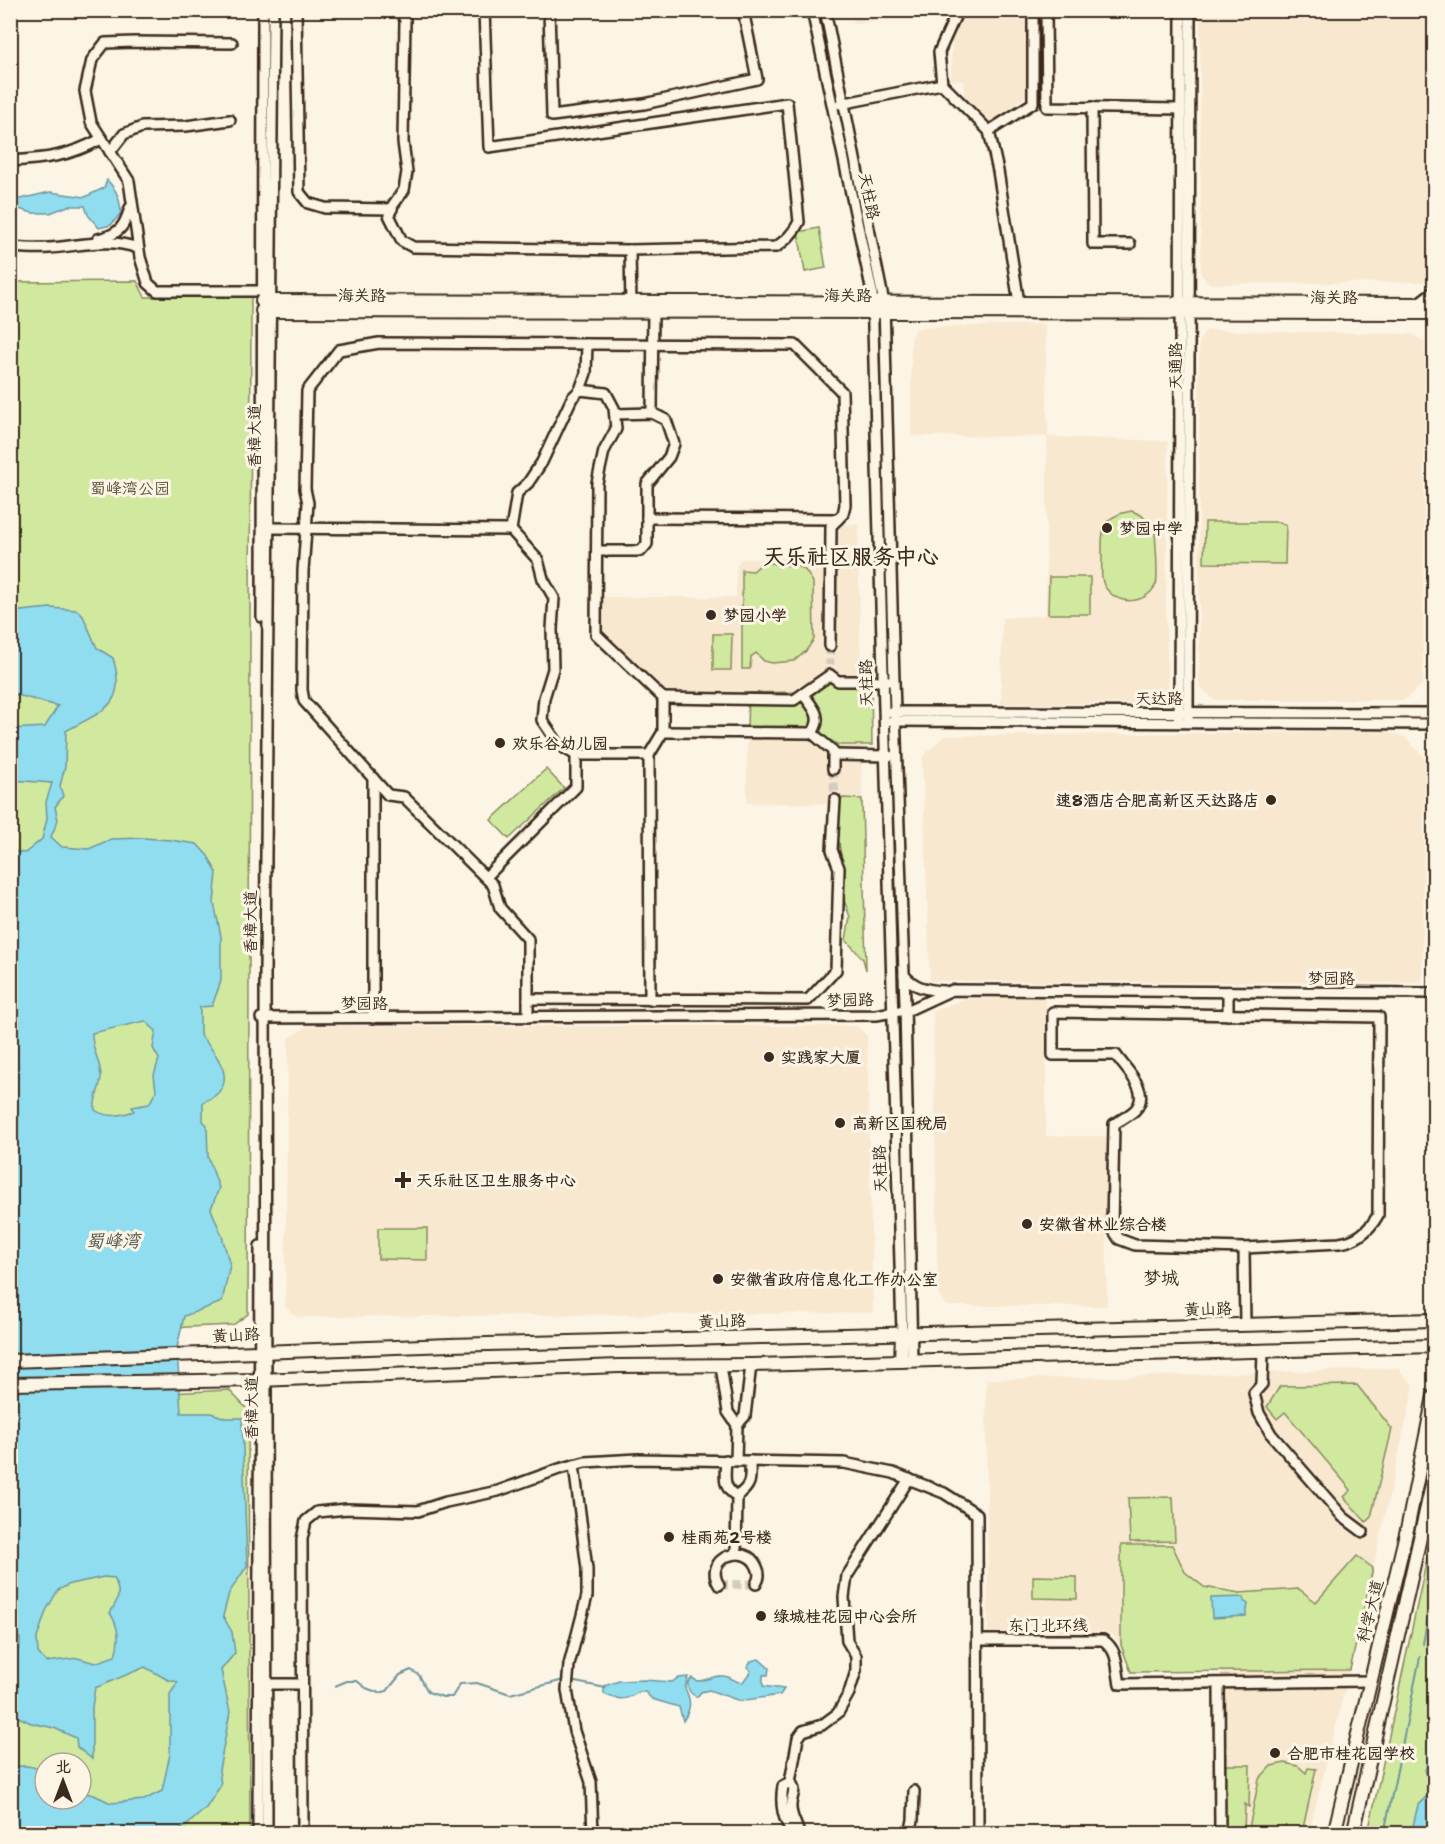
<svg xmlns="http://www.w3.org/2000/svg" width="1445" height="1844" viewBox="0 0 1445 1844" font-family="'Shantell Sans','LXGW WenKai TC',sans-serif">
	<rect width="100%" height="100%" fill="#fcf5e5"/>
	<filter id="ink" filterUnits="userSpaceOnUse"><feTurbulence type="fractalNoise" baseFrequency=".0167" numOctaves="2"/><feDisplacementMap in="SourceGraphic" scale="12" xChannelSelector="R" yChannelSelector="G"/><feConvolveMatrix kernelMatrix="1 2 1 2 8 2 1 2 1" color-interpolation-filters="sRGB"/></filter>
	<g filter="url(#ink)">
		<g fill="#f8e8d0">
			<path d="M851,11V10L935,11L854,24Z"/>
			<path d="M966,11H1029L1027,96L991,121L964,97V81L951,80L952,36Z"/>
			<path d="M1200,11H1434V275L1425,282L1210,284L1201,275Z"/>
			<path d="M1045,324L1048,437L1168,441L1166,617L1169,695L1162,703L1001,704L1002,618L1046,615L1047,437L911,436V336L916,328Z"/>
			<path d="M1206,330L1412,334L1425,342L1423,684L1404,700H1214L1199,686V342Z"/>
			<path d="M858,524L861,679H815L802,690L794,693H666L603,632L604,597H736V567L741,559L827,556L826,525Z"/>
			<path d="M747,729L819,730L826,738L838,745H861L862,799L843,798L838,804L747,803Z"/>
			<path d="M1385,731L1405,737L1425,758L1422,983L930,981L922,757L944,736Z"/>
			<path d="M1046,997V1136H1106L1107,1306H946L938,1294L933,1011L964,999Z"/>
			<path d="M307,1026H857L867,1036L873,1313L296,1317L285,1307L288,1039Z"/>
			<path d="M1398,1368L1413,1385V1391L1350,1670L1309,1833H1221V1672H1131L1121,1645L1112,1634L1106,1632H988L986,1379L1121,1377Z"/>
		</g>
		<g fill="#d1e99f" stroke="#868a5e" stroke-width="1.5" fill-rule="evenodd">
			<path d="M819,228L826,268L805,272L798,232Z"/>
			<path d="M137,281L145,297H251L248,1314L233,1325L11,1335L10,282Z"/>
			<path d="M1132,511L1141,515L1155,528C1155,540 1159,576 1156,584C1146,606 1115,606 1104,585C1100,578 1102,566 1102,558C1102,530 1100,516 1132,511Z"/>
			<path d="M1205,522H1280L1286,526L1285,564L1204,563Z"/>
			<path d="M769,563L797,566L805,570L813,582L814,639L806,651L794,661L772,663L764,661L756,653L751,657L750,669H742V570L753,571L759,566Z"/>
			<path d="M1049,577H1090V614H1048Z"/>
			<path d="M713,634H732L731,670H713Z"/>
			<path d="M815,679H861L871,683L872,745H839L826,738L819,730L747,729L748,693L799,692Z"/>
			<path d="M546,769L564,788L509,839L491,820Z"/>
			<path d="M843,798L862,799L866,970L863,959L846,940L850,917L844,900L845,880L838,837V804Z"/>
			<path d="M378,1228H427V1260L378,1259Z"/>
			<path d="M1357,1385L1392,1429L1371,1517L1366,1522L1344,1497L1351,1490L1285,1412L1277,1419L1267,1407L1280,1386Z"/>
			<path d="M229,1390L248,1410L250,1833H11L10,1401ZM45,1763H81V1799H45Z"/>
			<path d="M1173,1497L1175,1541L1130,1542L1128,1498Z"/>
			<path d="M1434,1526V1833H1368Z"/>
			<path d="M1121,1545H1172L1185,1572L1204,1587L1240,1593L1299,1589L1316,1602L1357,1556L1373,1568L1350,1670L1131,1672L1121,1645Z"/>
			<path d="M1033,1576L1077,1577V1599L1033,1598Z"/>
			<path d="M1285,1763L1298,1766L1306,1773L1308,1768L1316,1769L1302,1833H1248L1259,1779L1271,1766Z"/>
			<path d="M1224,1765H1250L1249,1807L1245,1804L1244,1833L1223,1834Z"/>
		</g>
		<g fill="#90ddf0" stroke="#6e959c" stroke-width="1.5" fill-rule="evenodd">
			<path d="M107,180C117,190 120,199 121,213L111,225L99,228L88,215L85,206H68L50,213H33L11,207V201L50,192L85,197L104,188Z"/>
			<path d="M50,608L77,610L83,616L97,648L113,658C128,707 101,711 66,731L65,767L60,786L63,796L55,807L58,820L51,837L62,847L89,849L111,839L144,838L170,840L197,844L208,856L217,873L214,903L221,936V981L212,1006L200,1007V1035C219,1056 242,1087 203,1102V1121L207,1125L208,1157L219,1188L211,1209L222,1236L230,1265L222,1302L184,1316L177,1348L181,1413H211L226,1418H242L247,1566L229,1593L223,1616L232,1632L235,1653L221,1670L230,1712L219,1770L221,1785L206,1808L186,1826L176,1833H11V1767C42,1763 45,1770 45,1799H81V1792L94,1795L111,1803L144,1800L162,1791L170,1754V1694L178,1682L168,1680L145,1667L95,1688L92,1707V1759L77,1747L76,1738L54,1728L31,1723L12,1714L11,1709V1662L20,1646V1638L10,1634V1576L14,1565H10V1471C18,1457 15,1434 10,1419V851L25,853L42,839L47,819L46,802L52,783L11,780L10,729L45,727L58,706L17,695L11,690V612ZM145,1021L156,1031L153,1048L159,1059L154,1075L156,1091L149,1104L132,1107L134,1111C120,1116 107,1118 95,1110C93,1099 101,1088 101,1076C100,1060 91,1048 92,1033ZM104,1577L114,1578C121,1593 119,1599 110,1613C119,1627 120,1640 115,1656L95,1663L78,1658L46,1662L38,1653L37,1638L46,1611L58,1590L70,1584Z"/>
			<path d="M1244,1597V1601L1248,1604L1246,1616L1212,1618L1211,1598Z"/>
			<path d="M759,1659L769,1668L768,1675H763V1686L784,1689L780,1695L740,1701L709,1690L701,1692L697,1697C690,1694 687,1690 688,1682L692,1678L697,1681C707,1681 718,1673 728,1677C733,1679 736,1682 742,1683L751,1671L747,1667L751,1661Z"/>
			<path d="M688,1677L685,1688C691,1701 692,1707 683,1721L679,1707L652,1699L645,1692H639C627,1700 619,1701 604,1694V1686L619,1681L644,1680L672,1682L678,1678Z"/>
			<path d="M1434,1749V1833H1414L1412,1830L1418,1805L1432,1791L1425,1770Z"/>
		</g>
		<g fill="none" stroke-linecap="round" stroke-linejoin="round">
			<g stroke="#6e959c" stroke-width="2">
				<path d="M1423,1644L1429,1611L1434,1607"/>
				<path d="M570,1681L606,1688"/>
				<path d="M335,1686L347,1681H357L366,1688L379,1693L387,1691L400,1675L411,1670L419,1675L428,1692L443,1697H452L460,1684L477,1683L510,1694L564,1680"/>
				<path d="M1384,1834L1420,1657"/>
			</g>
			<g stroke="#d5ccbd" stroke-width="9" stroke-dasharray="9 4.5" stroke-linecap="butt">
				<path d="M830,646V665"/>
				<path d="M833,769L835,800"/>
				<path d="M719,1585L756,1584"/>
			</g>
			<g stroke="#3b2a1e" stroke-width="14">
				<g id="minor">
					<path d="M296,10L299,192L308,203L325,208L392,209"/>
					<path d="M400,10L405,20L403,142L407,172L404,190L393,205L389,215L402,241L413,247L630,250L776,247C786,240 793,234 799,222L787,103L489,147L484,10"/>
					<path d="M549,10L552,116L644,104L757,79L743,10"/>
					<path d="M812,10L872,292L902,1333"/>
					<path d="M825,10L884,303L894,681L905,1003L912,1361"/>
					<path d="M958,10L939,52L942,84L989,131"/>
					<path d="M1046,10L1047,107L1181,109"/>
					<path d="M232,43L134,42L105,43L92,60L85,91L91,122L129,181L140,257L148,283L157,291H268"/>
					<path d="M840,104L942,84"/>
					<path d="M1092,107L1093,244H1130"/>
					<path d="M110,152L124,134L142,127L186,126L230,120"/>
					<path d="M10,161C46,159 70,156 101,139"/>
					<path d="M98,239C119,234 124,228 130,208"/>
					<path d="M10,247C23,248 36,249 49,248C80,246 108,237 138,248"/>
					<path d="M630,250L631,307"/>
					<path d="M1417,304L1434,291"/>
					<path d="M1020,309L998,171L989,131L1033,103V10"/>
					<path d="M580,390L586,373L587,344"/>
					<path d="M652,413L653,307"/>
					<path d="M647,518L838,519"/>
					<path d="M269,528L511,530L538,560L543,579L554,598L552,629L553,669L544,698L542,720L559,745L576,755H649L663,732V698L596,634L597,483L604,451L616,429L614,408L606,393L580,390L572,398L542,462L528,483L517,493L511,530"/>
					<path d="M597,551H641L647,544V484L669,457L674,444L666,420L652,413L615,414"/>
					<path d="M262,617L263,10"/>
					<path d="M830,675L838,681H889"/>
					<path d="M803,694C813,708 824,717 812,733"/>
					<path d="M663,698L794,700L830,675"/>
					<path d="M891,712L1434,713"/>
					<path d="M892,721L1434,724"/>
					<path d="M1179,722L1181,10"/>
					<path d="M1188,722L1190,10"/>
					<path d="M663,732L812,733L833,751V769"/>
					<path d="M649,755L650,1000"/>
					<path d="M834,755L889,756"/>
					<path d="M373,778V1018"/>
					<path d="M486,877L576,787V755"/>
					<path d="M904,975C915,988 927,990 944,991"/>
					<path d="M1228,992V1015"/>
					<path d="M528,999L808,1000L836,970L839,868L832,850L835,800"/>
					<path d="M1053,1012L1379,1017L1378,1215C1369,1231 1357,1241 1339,1243L1244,1248L1135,1245L1119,1239L1112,1228L1114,1124C1121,1120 1130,1115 1135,1110C1152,1092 1126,1070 1116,1055H1053Z"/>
					<path d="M528,1017V939L500,908L493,885L404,797L388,795L304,701L302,690L303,571L308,503L305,489L307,391L339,350L379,343L795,345L842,392L845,505L843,514L831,526L830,646"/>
					<path d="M261,1018L876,1015L911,1009L952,990L1434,993"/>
					<path d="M1244,1248L1245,1325"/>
					<path d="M1263,1352L1262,1384L1254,1393L1259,1413L1271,1434L1343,1517L1363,1532"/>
					<path d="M721,1366L728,1412L737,1425"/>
					<path d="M726,1460C725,1475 722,1489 737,1496"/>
					<path d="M736,1460L737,1425L745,1416L751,1365"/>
					<path d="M574,1465L587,1569V1596L569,1665L567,1690L574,1731L591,1782L593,1834"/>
					<path d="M737,1496C753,1485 750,1478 750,1461"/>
					<path d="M736,1554L737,1496"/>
					<path d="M719,1585C702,1558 746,1541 757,1567C760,1573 760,1578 756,1584"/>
					<path d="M978,1640H1103C1119,1651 1116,1666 1120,1684L1370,1681"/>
					<path d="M262,1684H302"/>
					<path d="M1219,1684L1220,1834"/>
					<path d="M790,1782L783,1786C780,1803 783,1820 793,1834"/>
					<path d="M258,1834L260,1246"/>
					<path d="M267,1834L265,974L273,10"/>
					<path d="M303,1834L302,1539L306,1521L317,1512L347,1509L418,1511L446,1502L498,1491L559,1469L585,1462L638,1459L844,1463L893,1473L944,1493L977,1514L978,1834"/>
					<path d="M799,1834C797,1824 790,1816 791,1805C791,1796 798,1790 790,1782L798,1738L803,1731L822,1725L838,1713L849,1693L856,1671V1656L847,1641L844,1597L847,1576L909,1479"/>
					<path d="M910,1834L913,1820L914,1791"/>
				</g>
			</g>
			<g stroke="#3b2a1e" stroke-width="16">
				<g id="major">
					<path d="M262,301L1434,304"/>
					<path d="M262,311L1434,313"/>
					<path d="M10,1361L450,1345L1434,1320"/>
					<path d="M901,1361L902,1333"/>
					<path d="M10,1384L259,1380L619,1366L751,1365L1434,1346"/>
					<path d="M1334,1834L1408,1525L1434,1396"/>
					<path d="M1353,1834L1434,1476"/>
				</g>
			</g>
			<use href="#minor" stroke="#fcf5e5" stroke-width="9"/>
			<use href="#major" stroke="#fcf5e5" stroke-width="12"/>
		</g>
	</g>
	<g fill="#3b2a1e" stroke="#fcf5e5" stroke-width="2">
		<circle cx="1107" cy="528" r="6"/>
		<circle cx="711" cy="615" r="6"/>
		<circle cx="500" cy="743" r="6"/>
		<circle cx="1271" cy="800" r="6"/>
		<circle cx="769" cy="1057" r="6"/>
		<circle cx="840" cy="1123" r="6"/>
		<path d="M400 1171h6v6h6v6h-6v6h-6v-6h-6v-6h6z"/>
		<circle cx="1027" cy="1224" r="6"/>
		<circle cx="718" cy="1279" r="6"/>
		<circle cx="669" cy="1537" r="6"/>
		<circle cx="761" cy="1616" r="6"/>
		<circle cx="1275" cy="1753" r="6"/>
	</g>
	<g text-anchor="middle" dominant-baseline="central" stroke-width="6" stroke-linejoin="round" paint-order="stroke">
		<g font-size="16" fill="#3b2a1e" stroke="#fcf5e5">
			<text transform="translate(869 196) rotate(78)">天柱路</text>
			<text x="362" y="295">海关路</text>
			<text x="848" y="295">海关路</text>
			<text x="1334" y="297">海关路</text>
			<text transform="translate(1175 366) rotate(-90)">天通路</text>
			<text transform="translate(254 436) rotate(-90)">香樟大道</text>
			<text transform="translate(866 683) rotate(-91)">天柱路</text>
			<text x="1159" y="698">天达路</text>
			<text transform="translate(250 922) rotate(-90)">香樟大道</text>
			<text x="1331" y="978">梦园路</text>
			<text transform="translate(850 1000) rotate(-1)">梦园路</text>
			<text x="364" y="1003">梦园路</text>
			<text transform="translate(880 1169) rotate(-92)">天柱路</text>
			<text transform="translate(1208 1309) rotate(-2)">黄山路</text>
			<text transform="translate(722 1321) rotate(-2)">黄山路</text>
			<text transform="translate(236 1335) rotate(-3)">黄山路</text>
			<text transform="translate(251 1408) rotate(-90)">香樟大道</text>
			<text transform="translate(1370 1611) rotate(-76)">科学大道</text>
			<text x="1048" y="1625">东门北环线</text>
		</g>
		<g font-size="16" fill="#595038" stroke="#fcf5e5">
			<text x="130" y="488">蜀峰湾公园</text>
		</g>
		<g font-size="16" font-weight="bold" fill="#3b2a1e" stroke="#fcf5e5" text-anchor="start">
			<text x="1119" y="528">梦园中学</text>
			<text x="723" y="615">梦园小学</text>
			<text x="512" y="743">欢乐谷幼儿园</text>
			<text x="1259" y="800" text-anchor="end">速8酒店合肥高新区天达路店</text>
			<text x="781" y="1057">实践家大厦</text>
			<text x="852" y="1123">高新区国税局</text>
			<text x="416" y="1180">天乐社区卫生服务中心</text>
			<text x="1039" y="1224">安徽省林业综合楼</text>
			<text x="730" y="1279">安徽省政府信息化工作办公室</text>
			<text x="681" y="1537">桂雨苑2号楼</text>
			<text x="773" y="1616">绿城桂花园中心会所</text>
			<text x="1287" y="1753">合肥市桂花园学校</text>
		</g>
		<g font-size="18" font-style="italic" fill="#505752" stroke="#fcf5e5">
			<text x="113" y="1241">蜀峰湾</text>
		</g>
		<g font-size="18" fill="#3b2a1e" stroke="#fcf5e5">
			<text x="1161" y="1278">梦城</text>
		</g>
		<g font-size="22" font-weight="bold" fill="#3b2a1e" stroke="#fcf5e5">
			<text x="851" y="556">天乐社区服务中心</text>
		</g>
	</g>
	<rect width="1445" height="1844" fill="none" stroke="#fcf5e5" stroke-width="36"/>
	<rect x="18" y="18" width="1409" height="1808" fill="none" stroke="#3b2a1e" stroke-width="2" filter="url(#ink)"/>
	<g transform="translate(63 1781)"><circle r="28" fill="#fcf5e5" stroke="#afa495" stroke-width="1.5"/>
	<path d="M0-4.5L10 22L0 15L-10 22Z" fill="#3b2a1e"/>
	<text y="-9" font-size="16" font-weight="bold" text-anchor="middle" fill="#3b2a1e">北</text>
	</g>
</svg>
